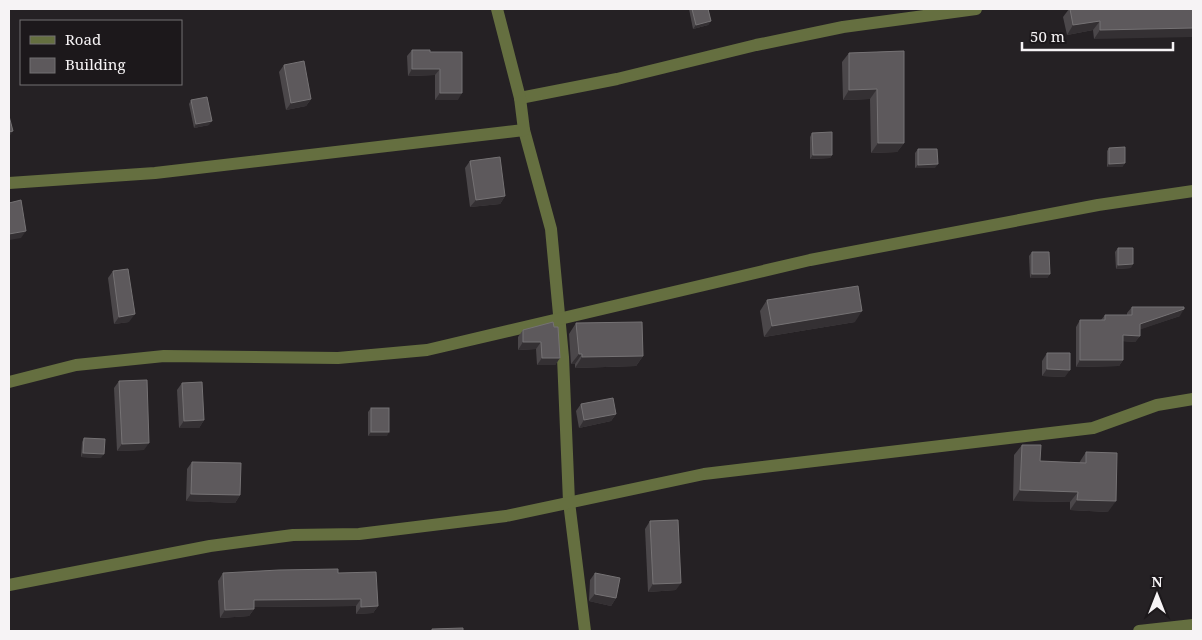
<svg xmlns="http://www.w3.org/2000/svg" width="1202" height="640" viewBox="0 0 1202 640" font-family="'Noto Serif',serif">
	<rect width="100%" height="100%" fill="#252124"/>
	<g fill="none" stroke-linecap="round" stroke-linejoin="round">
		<g stroke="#656f40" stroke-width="12">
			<path d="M520,98L617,79L756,45L843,27L976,9"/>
			<path d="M524,130L551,229L563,357L569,502L585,631"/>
			<path d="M9,183L155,173L524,130L520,98L497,9"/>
			<path d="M9,382L76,365L164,356L338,358L427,350L810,260L1098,205L1193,191"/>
			<path d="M9,585L210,546L293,535L359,534L506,516L704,474L1093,428L1157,405L1193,399"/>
			<path d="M1139,631L1193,625"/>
		</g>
	</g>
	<g fill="#4b474a">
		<path d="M689,9H708L711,21L708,25L693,29Z"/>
		<path d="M1069,9H1193L1094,39L1093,30L1067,35L1063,17Z"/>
		<path d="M412,50L430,52L458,100H435V75L408,76L407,56Z"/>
		<path d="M904,51V143L897,152L871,153L870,99L843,100L842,62L849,53Z"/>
		<path d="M284,65L311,99L306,106L286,110L279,72Z"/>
		<path d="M191,100L209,125L194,128L189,104Z"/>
		<path d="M812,133L832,155L830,158L810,159V137Z"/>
		<path d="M1109,148L1125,163L1122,167H1107V151Z"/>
		<path d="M918,149L935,168H915V153Z"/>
		<path d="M470,161L505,196L500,204L470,207L465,168Z"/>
		<path d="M1118,248L1131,268L1116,269L1115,252Z"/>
		<path d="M1032,252L1050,274L1047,278H1030L1029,256Z"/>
		<path d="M113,271L129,322L114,324L108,278Z"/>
		<path d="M767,300L855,322L764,337L760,311Z"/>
		<path d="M1132,307L1180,316L1140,329V336L1135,342L1123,341V360L1119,366L1076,367V327L1080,320H1101L1105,315H1127V313Z"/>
		<path d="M576,323L643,356L636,366L575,368V364H571L569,334Z"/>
		<path d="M554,327L560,358L555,365H537L536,349L518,350V337L523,330Z"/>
		<path d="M1047,353L1065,377L1042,376V361Z"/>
		<path d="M119,381L144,450L117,451L114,388Z"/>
		<path d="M182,383L204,420L199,428H179L177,390Z"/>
		<path d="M581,404L616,414L611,421L579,428L576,411Z"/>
		<path d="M371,408L387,436H368V412Z"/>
		<path d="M84,438L101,458L81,457L82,442Z"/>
		<path d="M1022,445L1040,461L1079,463L1086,452L1108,512L1070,510V502L1013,501L1014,455Z"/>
		<path d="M192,462L240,495L235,503L186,501L187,469Z"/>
		<path d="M650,521L676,590L648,592L645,529Z"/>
		<path d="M223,573H338L378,606L373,613L356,614V606L254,607V609L249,616L220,618L218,581Z"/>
		<path d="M595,573L616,598L611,606L589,601L590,580Z"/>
	</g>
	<g fill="#343033">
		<path d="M711,21L708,25L693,29L696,25Z"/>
		<path d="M1100,21L1093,30L1067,35L1073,25Z"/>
		<path d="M1193,28V37L1094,39L1100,30Z"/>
		<path d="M412,69H440L435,75L408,76Z"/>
		<path d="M877,89L870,99L843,100L849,90Z"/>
		<path d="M440,93H462L458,100H435Z"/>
		<path d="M311,99L306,106L286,110L291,103Z"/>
		<path d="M212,121L209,125L194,128L196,124Z"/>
		<path d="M13,131L9,137V132Z"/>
		<path d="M878,143H904L897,152L871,153Z"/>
		<path d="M813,155H832L830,158L810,159Z"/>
		<path d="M1125,163L1122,167H1107L1109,164Z"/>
		<path d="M938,164L935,168H915L918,165Z"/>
		<path d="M505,196L500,204L470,207L476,200Z"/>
		<path d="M26,231L21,238L9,240V234Z"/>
		<path d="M1133,264L1131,268L1116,269L1118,265Z"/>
		<path d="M1032,274H1050L1047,278H1030Z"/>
		<path d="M1184,309L1180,316L1136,331L1140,324Z"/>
		<path d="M862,311L855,322L764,337L772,326Z"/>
		<path d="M135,314L129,322L114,324L119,317Z"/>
		<path d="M1123,335L1140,336L1135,342L1118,341Z"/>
		<path d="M523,342H541L536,349L518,350Z"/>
		<path d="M579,354H582L575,364H571Z"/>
		<path d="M643,356L636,366L575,368L582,357Z"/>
		<path d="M542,358H560L555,365H537Z"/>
		<path d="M1080,360H1123L1119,366L1076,367Z"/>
		<path d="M1047,369L1070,370L1065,377L1042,376Z"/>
		<path d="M616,414L611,421L579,428L584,420Z"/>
		<path d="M204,420L199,428H179L184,421Z"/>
		<path d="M371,432H389L387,436H368Z"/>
		<path d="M149,443L144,450L117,451L122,444Z"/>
		<path d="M83,453L104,454L101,458L81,457Z"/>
		<path d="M1020,490L1078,492L1070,502L1013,501Z"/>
		<path d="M191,494L240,495L235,503L186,501Z"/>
		<path d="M1077,500L1116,501L1108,512L1070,510Z"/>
		<path d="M681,583L676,590L648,592L653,584Z"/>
		<path d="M595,594L616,598L611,606L589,601Z"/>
		<path d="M361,599L356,606L249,607L254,600Z"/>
		<path d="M378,606L373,613L356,614L361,607Z"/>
		<path d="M254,609L249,616L220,618L225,610Z"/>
	</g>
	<g fill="#5d595c" stroke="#757274">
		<path d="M692,9H708L711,21L696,25Z"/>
		<path d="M1070,9H1193V28L1100,30V21L1073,25Z"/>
		<path d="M412,50H430V52H462V93H440V69H412Z"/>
		<path d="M904,51V143H878L877,89L849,90V53Z"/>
		<path d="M304,61L311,99L291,103L284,65Z"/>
		<path d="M207,97L212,121L196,124L191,100Z"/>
		<path d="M9,116L13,131L9,132Z"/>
		<path d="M832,132V155H813L812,133Z"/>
		<path d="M1125,147V163L1109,164V148Z"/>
		<path d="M918,149H937L938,164L918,165Z"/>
		<path d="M500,157L505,196L476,200L470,161Z"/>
		<path d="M21,200L26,231L9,234V203Z"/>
		<path d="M1118,248H1133V264L1118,265Z"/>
		<path d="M1032,252H1049L1050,274H1032Z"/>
		<path d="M128,269L135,314L119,317L113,271Z"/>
		<path d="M858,286L862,311L772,326L767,300Z"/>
		<path d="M1132,307H1184V309L1140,324V336L1123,335V360H1080V320H1105V315H1132Z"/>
		<path d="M553,322L554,327H558L560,358H542L541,342H523V330Z"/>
		<path d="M642,322L643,356L582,357V354H579L576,323Z"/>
		<path d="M1047,353H1070V370L1047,369Z"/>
		<path d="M147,380L149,443L122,444L119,381Z"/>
		<path d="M202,382L204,420L184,421L182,383Z"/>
		<path d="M613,398L616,414L584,420L581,404Z"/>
		<rect x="371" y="408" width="18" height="24"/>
		<path d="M84,438L105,439L104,454L83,453Z"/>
		<path d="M1022,445H1041L1040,461L1086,463V452L1117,453L1116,501L1077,500L1078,492L1020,490Z"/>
		<path d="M192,462L241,463L240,495L191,494Z"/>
		<path d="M678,520L681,583L653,584L650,521Z"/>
		<path d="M338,569V573L376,572L378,606L361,607V599L254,600V609L225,610L223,573L279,570Z"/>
		<path d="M595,573L620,578L616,598L595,594Z"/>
		<path d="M463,628V631H432V629Z"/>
	</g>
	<rect width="1202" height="640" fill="none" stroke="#f6f3f5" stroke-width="20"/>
	<rect x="20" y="20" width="162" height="65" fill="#1c181b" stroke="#737072"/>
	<rect x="30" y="36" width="25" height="8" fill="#656f40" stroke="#737072"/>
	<text x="65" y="45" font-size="15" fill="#f6f3f5">Road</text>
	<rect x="30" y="58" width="25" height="15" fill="#5d595c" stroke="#737072"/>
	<text x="65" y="70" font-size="15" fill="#f6f3f5">Building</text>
	<g transform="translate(1157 595)" stroke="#1c181b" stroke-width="4" paint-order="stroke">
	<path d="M0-4L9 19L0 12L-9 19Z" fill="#f6f3f5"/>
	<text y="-8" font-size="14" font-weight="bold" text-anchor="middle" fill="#f6f3f5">N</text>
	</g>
	<path d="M1022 42v8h151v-8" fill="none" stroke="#f6f3f5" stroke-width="2.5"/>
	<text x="1030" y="42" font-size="15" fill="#f6f3f5" stroke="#1c181b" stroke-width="4" paint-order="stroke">50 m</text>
</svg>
